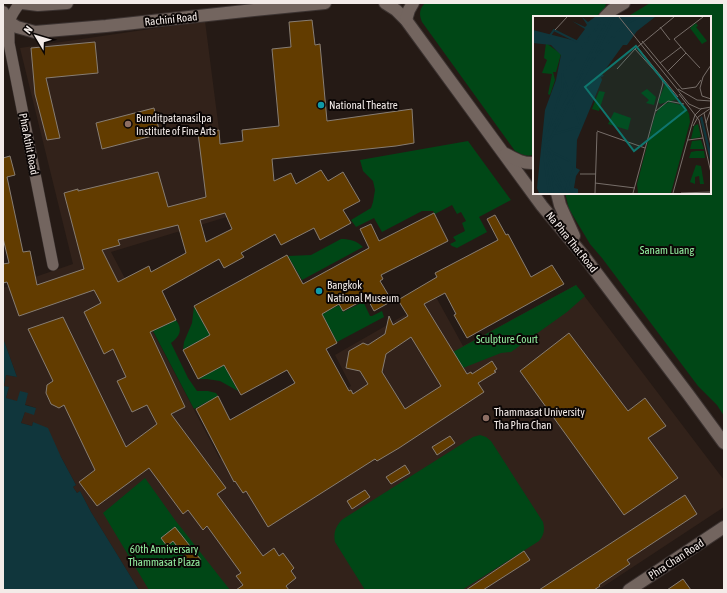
<svg xmlns="http://www.w3.org/2000/svg" width="727" height="593" viewBox="0 0 727 593" font-family="'Asap Condensed',sans-serif">
	<rect width="100%" height="100%" fill="#251a15"/>
	<path fill="#32221a" d="M205,21L230,216L111,252L220,459L351,386L335,355L436,297L463,346L576,285L724,480V507L598,590H139L91,512L80,491L77,493L73,487L76,485L61,457L33,422L32,426L21,423L25,412L36,408L6,398L9,387L4,386L6,375L17,377L3,338V288L73,264L20,48Z"/>
	<g fill="#004716">
		<path d="M425,3H606L605,8L596,17H534V154C528,158 521,154 515,151L422,22C419,15 419,9 425,3Z"/>
		<path d="M650,3H724V416L717,405L698,386L602,258L590,244L569,209L565,193H710V17H627Z"/>
		<path d="M468,141L511,200L479,217L487,232L457,248L452,246L450,244L456,241L453,237L465,231L462,223L466,221L461,212L457,214L452,205L435,214L433,211H422L382,232L374,218L356,227L351,220L371,208L373,202L375,190L373,181L363,171L360,160Z"/>
		<path d="M341,239C350,239 357,241 363,247L302,280L288,256L311,255Z"/>
		<path d="M576,285L585,296L567,312L511,352L501,353L463,368L453,352Z"/>
		<path d="M358,296L361,297L370,316H372L382,311L384,317L337,342L322,314L339,305L343,312L361,303Z"/>
		<path d="M194,306L210,335L183,350L184,342L192,323Z"/>
		<path d="M176,320C183,330 180,336 171,343L188,378L197,391H208L216,393L218,396L194,409L153,331Z"/>
		<path d="M224,365L238,391L220,381L207,379H198Z"/>
		<path d="M480,435L486,437L491,441L543,522C545,530 544,535 539,541L462,590H365L335,542C333,533 336,525 343,519L473,437Z"/>
		<path d="M145,478L175,520L230,590H149L103,513Z"/>
	</g>
	<path fill="#10363c" d="M3,338L17,377L6,375L4,386L9,387L6,398L17,401L20,391L28,393L25,405L36,408L34,415L25,412L21,423L32,426L33,422L48,428L61,457L76,485L73,487L77,493L80,491L91,512L139,590H3Z"/>
	<g fill="#623c00" stroke="#877d73" fill-rule="evenodd">
		<path d="M312,20L315,45L320,44L327,121L412,109L414,143L396,146L272,159L274,181L291,173L296,184L321,170L328,181L343,172L360,201L343,210L351,223L320,240L314,228L281,245L275,234L241,253L244,257L224,268L219,259L162,291L176,320L150,332L185,407L171,414L226,488L217,494L263,556L274,548L279,556L283,553L294,568L291,571L296,578L286,586L289,590H236L243,585L236,576L241,573L207,526L203,530L188,510L183,514L149,468L97,506L79,482L95,470L64,405L59,408L51,404L46,393L47,385L53,381L28,329L63,317L126,447L157,424L147,405L132,412L117,381L126,377L113,349L104,354L84,312L101,303L94,290L19,316L7,282L3,283V264L9,263L3,238V158L10,156L15,175L7,177L23,252L30,251L37,285L84,269L64,193L78,189V191L158,172L168,207L206,197L198,133L219,130L220,144L243,141L242,130L279,126L272,49L291,47L289,22ZM225,213L232,229L206,242L200,220ZM178,225L186,253L151,272L149,266L118,282L102,250L120,245L118,240Z"/>
		<path d="M95,42L98,73L46,78L60,138L47,140L35,94L31,48Z"/>
		<path d="M154,108L160,134L102,149L96,123Z"/>
		<path d="M434,213L448,241L381,275L383,279L380,281L392,301L374,311L367,298L343,311L339,304L322,314L337,343L326,349L349,391L351,390L353,394L368,384L360,371L346,368L349,351L363,343L368,345L385,334L389,316L393,325L408,316L398,300L437,277L435,273L498,240L487,219L495,215L506,235L508,234L531,277L552,265L564,284L467,338L454,315L456,314L445,293L424,304L467,374L471,372L472,374L492,361L497,369L494,371L496,372L478,383L484,392L399,448L377,461L375,459L268,527L246,491L243,493L235,481L234,482L196,409L218,396L230,420L295,383L287,370L241,395L224,365L198,379L183,350L210,335L194,306L287,255L303,284L369,248L360,229L371,224L379,241ZM411,337L441,386L405,409L382,372L386,354Z"/>
		<path d="M569,333L628,411L645,398L666,426L648,438L678,478L624,515L520,371Z"/>
		<path d="M450,436L455,443L437,455L432,447Z"/>
		<path d="M405,465L410,473L391,484L386,477Z"/>
		<path d="M365,490L370,497L352,509L347,501Z"/>
		<path d="M685,495L697,514L627,560L630,564L599,585L600,586L594,590H539Z"/>
		<path d="M175,527L201,560L193,567L173,541L167,546L161,538Z"/>
		<path d="M524,551L530,560L483,590H466Z"/>
		<path d="M683,579L691,590H667Z"/>
	</g>
	<g fill="none" stroke-linecap="round" stroke-linejoin="round">
		<g stroke="#3c3331" stroke-width="12">
			<path id="minor" d="M20,3C7,20 9,22 9,43L53,265"/>
		</g>
		<g stroke="#3c3331" stroke-width="14">
			<g id="tertiary">
				<path d="M22,3L38,5L67,3"/>
				<path d="M385,3L396,10L406,20L542,206L583,255L688,394L724,443"/>
				<path d="M3,12L9,22L17,27L35,32L106,26L254,10L325,3"/>
				<path d="M605,17L612,10L624,3"/>
				<path d="M406,20L409,10L413,3"/>
				<path d="M506,154C515,159 523,164 534,163"/>
				<path d="M557,193L560,205L574,236"/>
				<path d="M629,590L724,527"/>
			</g>
		</g>
		<use href="#minor" stroke="#73655f" stroke-width="11"/>
		<use href="#tertiary" stroke="#73655f" stroke-width="12"/>
	</g>
	<g fill="#0f9aa8" stroke="#0b0605" stroke-width="1.5">
		<circle cx="321" cy="105" r="4"/>
		<circle cx="319" cy="291" r="4"/>
	</g>
	<g fill="#8d6e63" stroke="#0b0605" stroke-width="1.5">
		<circle cx="128" cy="124" r="4"/>
		<circle cx="486" cy="418" r="4"/>
	</g>
	<g text-anchor="middle" dominant-baseline="central" stroke-width="4" stroke-linejoin="round" paint-order="stroke">
		<g font-size="11" fill="#f3ebe8" stroke="#0b0605">
			<text transform="translate(171 19) rotate(-6)">Rachini Road</text>
			<text transform="translate(29 144) rotate(79)">Phra Athit Road</text>
			<text transform="translate(572 242) rotate(51)">Na Phra That Road</text>
			<text transform="translate(676 559) rotate(-33)">Phra Chan Road</text>
		</g>
		<g font-size="11" fill="#f3ebe8" stroke="#0b0605" text-anchor="start">
			<text x="329" y="105">National Theatre</text>
			<text x="136" y="118">Bunditpatanasilpa<tspan x="136" dy="13">Institute of Fine Arts</tspan></text>
			<text x="327" y="285">Bangkok<tspan x="327" dy="13">National Museum</tspan></text>
			<text x="494" y="412">Thammasat University<tspan x="494" dy="13">Tha Phra Chan</tspan></text>
		</g>
		<g font-size="11" fill="#93eea0" stroke="#0b0605">
			<text x="667" y="250">Sanam Luang</text>
			<text x="507" y="339">Sculpture Court</text>
			<text x="164" y="549">60th Anniversary<tspan x="164" dy="13">Thammasat Plaza</tspan></text>
		</g>
	</g>
	<g transform="translate(533 16)">
		<rect width="178" height="178" fill="#251a15"/>
		<path d="M163,7L165,10L163,11L174,25L169,28L157,12ZM13,27L28,38L23,56H20L22,64L17,79L15,78L19,58L9,57L14,44L11,42ZM132,68L145,83L127,88L125,86ZM114,73L123,81L121,89L113,87L116,84L108,77ZM66,75L72,76L66,95L59,93ZM136,86L152,90L156,98L157,106L138,177H105L104,168L122,99L127,91ZM81,96L98,102L95,114L75,108ZM165,108L168,121L158,123L161,110ZM168,124L171,133H157L159,125ZM163,135H171L172,142H156L158,136ZM163,149L168,150L171,168H167L166,160L162,161V168L157,166Z" fill="#004716"/>
		<path d="M49,1L55,6L62,1H122L104,15L94,29H90L69,58L71,60L68,61L69,64L44,124L43,152L47,154L43,160L41,172L45,173V177H6L4,172L12,94L23,64L28,39L18,29L0,27V14L43,25L52,13L39,5L52,11L54,9ZM169,100L178,137V148L167,102Z" fill="#10363c"/>
		<path fill="none" stroke="#10363c" stroke-width="2" d="M94,7L106,1M16,21L21,14L45,26M63,37L81,1M30,61L47,108M24,103L76,1M21,118L46,111M11,123L39,176M11,125L30,70L29,58L72,1M14,125L21,110M12,126L18,122L61,42M12,132L32,177M15,134L35,144L41,151L32,177M11,138L16,177M16,153L20,177M30,177L21,164L12,140L10,127L59,44L91,9"/>
		<path fill="none" stroke="#776e69" stroke-width="1" d="M86,1L156,88L167,93L178,91M127,11L137,24M22,14L34,1M109,25L149,73L163,71L168,64M105,32L145,81M153,37L167,52M127,47L148,31M84,53L102,33M134,56L153,37L141,23L170,1M130,67L129,63L102,33L141,1M145,73L164,84L178,85M146,78L166,104L178,157M178,83L169,80L167,72L170,61L178,49M123,95L135,85L151,88M171,97L178,130M173,107L178,93M160,110L165,101L178,92M64,115L112,132M155,124L170,122M47,158H63M62,167L102,172M62,177L64,116M100,177L130,67M140,177L159,108L162,99L169,92M148,177L178,176"/>
		<path fill="#0f766e" fill-opacity="0.15" stroke="#0f766e" stroke-width="2" d="M103,30L153,94L101,135L52,71Z"/>
		<rect width="178" height="178" fill="none" stroke="#f3ebe8" stroke-width="2"/>
	</g>
	<rect width="727" height="593" fill="none" stroke="#f3ebe8" stroke-width="8"/>
	<g transform="translate(36 36) rotate(308)" stroke="#0b0605" stroke-width="3" paint-order="stroke">
	<path d="M0-3L7 15L0 10L-7 15Z" fill="#f3ebe8"/>
	<text y="-6" font-size="11" font-weight="bold" text-anchor="middle" fill="#f3ebe8">N</text>
	</g>
</svg>
